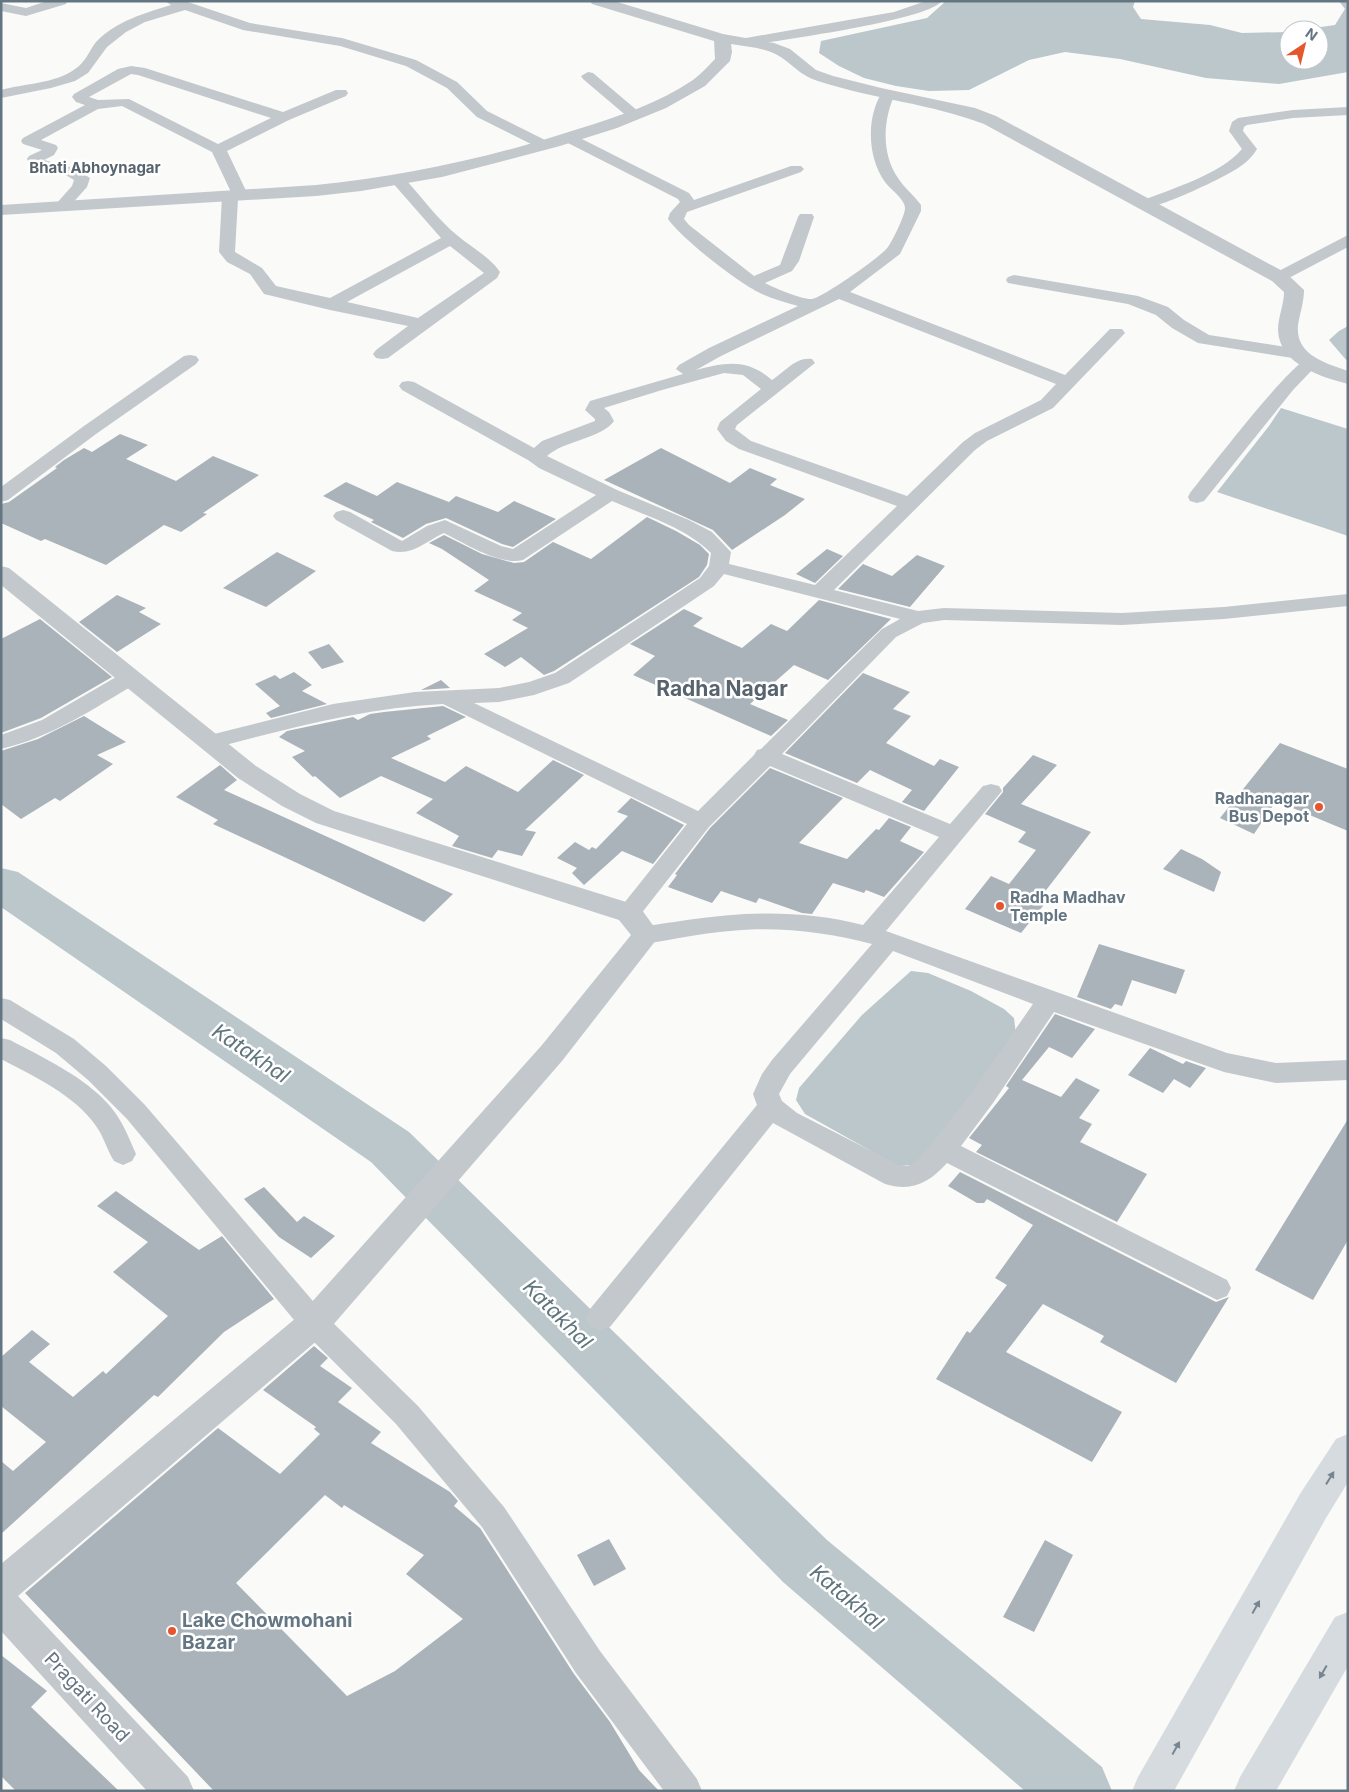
<svg xmlns="http://www.w3.org/2000/svg" width="1349" height="1792" viewBox="0 0 1349 1792" font-family="Inter,sans-serif">
	<rect width="100%" height="100%" fill="#fafaf8"/>
	<g fill="#bbc7cb">
		<path d="M946,1H1135L1133,7L1141,19L1210,25L1242,33L1289,32V60H1319V30H1300L1335,25L1345,9L1339,1H1348V72L1279,84L1206,78L1120,59L1065,52L1029,60L969,90L929,91L896,86L864,78L839,66L819,53L821,41L927,18Z"/>
		<path d="M1348,326V362L1329,340L1339,331Z"/>
		<path d="M1281,408L1348,429V536L1217,492L1269,426Z"/>
		<path d="M911,971L928,973L971,991L1004,1009L1014,1018L1016,1035L926,1155L913,1165L898,1166L805,1114L796,1100L799,1088L862,1015Z"/>
	</g>
	<g fill="none" stroke-linecap="round" stroke-linejoin="round">
		<path fill="#bbc7cb" fill-rule="evenodd" d="M1,868L18,872L409,1132L827,1540L1102,1767L1112,1791H1025L783,1582L371,1162L1,907Z"/>
	</g>
	<g fill="#aab3b9" fill-rule="evenodd">
		<path d="M120,434L148,445L126,459L176,481L213,456L259,475L203,513L207,514L181,532L164,525L106,565L45,539L41,541L1,523V504L9,502L57,468L55,467L64,460L84,448L92,452Z"/>
		<path d="M661,448L730,483L750,468L777,479L770,485L805,499L785,515L732,550L713,530L604,480Z"/>
		<path d="M346,482L377,496L397,482L449,502L456,496L498,512L514,501L556,519L513,547L502,544L446,518L426,524L403,538L371,522L374,520L323,496Z"/>
		<path d="M647,517L676,531L700,545L709,554L707,565L699,577L554,671L544,675L521,657L505,667L484,654L528,628L512,620L522,613L474,591L489,580L442,549L429,543L444,535L482,554L514,563L524,562L553,542L591,559Z"/>
		<path d="M827,549L843,556L815,583L796,574Z"/>
		<path d="M277,552L316,571L266,607L223,588Z"/>
		<path d="M917,555L945,566L910,607L838,589L863,564L892,576Z"/>
		<path d="M117,595L146,608L139,612L161,624L117,652L79,622Z"/>
		<path d="M819,600L891,619L828,680L794,665L750,704L788,720L771,736L633,675L655,656L630,644L684,609L703,618L693,626L742,648L771,624L787,631Z"/>
		<path d="M40,619L112,677L41,718L1,733V639Z"/>
		<path d="M329,644L344,662L322,669L308,652Z"/>
		<path d="M294,672L312,685L302,691L327,704L271,718L266,713L280,706L255,684L275,675L280,679Z"/>
		<path d="M863,673L910,692L893,709L911,716L886,743L934,766L940,759L959,767L924,811L902,802L912,790L870,770L857,783L785,753Z"/>
		<path d="M441,680L450,688L421,690Z"/>
		<path d="M443,706L466,717L427,736L431,739L391,758L445,782L466,766L518,792L553,760L584,775L525,830L536,832L522,856L498,850L492,858L452,846L459,836L416,813L433,799L381,776L340,798L315,776L313,777L292,757L305,751L279,737L287,731L353,717L358,720L370,714L384,712Z"/>
		<path d="M84,716L126,742L97,755L113,764L60,801L55,798L21,819L1,804V751L38,739Z"/>
		<path d="M1280,743L1348,769V831L1276,801L1254,834L1220,818Z"/>
		<path d="M1033,755L1057,765L1021,804L1091,832L1040,898L1047,901L1021,933L965,909L991,876L1009,884L1036,850L1018,842L1026,832L985,814L1003,792V788Z"/>
		<path d="M220,765L237,780L224,790L453,894L424,922L213,824L218,820L176,797Z"/>
		<path d="M770,768L843,798L799,843L847,859L876,829L879,830L889,818L911,827L900,841L924,852L884,897L866,890L864,893L833,883L812,914L802,913L759,898L756,903L721,891L712,903L668,887L677,875L675,874L710,828Z"/>
		<path d="M631,798L684,825L653,864L622,851L584,885L572,873L577,868L557,858L575,842L589,850L592,847L596,849L628,816L617,812Z"/>
		<path d="M1181,849L1202,859L1221,872L1214,892L1163,869Z"/>
		<path d="M1099,944L1185,970L1176,994L1132,980L1122,1006L1115,1004L1111,1009L1077,997Z"/>
		<path d="M1055,1014L1095,1029L1072,1058L1049,1047L1022,1080L1061,1097L1076,1078L1100,1090L1079,1118L1092,1124L1080,1142L1147,1174L1117,1222L976,1152L982,1145L969,1138L1009,1088L1006,1086Z"/>
		<path d="M1150,1048L1183,1064L1186,1061L1206,1068L1190,1088L1174,1079L1163,1093L1128,1075Z"/>
		<path d="M1348,1119V1240L1313,1300L1255,1270Z"/>
		<path d="M960,1172L1216,1302L1229,1297L1176,1383L1100,1342L1104,1336L1043,1304L1006,1352L1122,1412L1092,1462L936,1379L967,1331L970,1333L1007,1285L995,1278L1033,1225L987,1199L984,1203H977L948,1186Z"/>
		<path d="M264,1187L297,1222L304,1216L335,1236L311,1258L279,1237L244,1199Z"/>
		<path d="M116,1191L199,1250L222,1236L274,1299L224,1332L158,1397L154,1395L1,1534V1461L13,1471L46,1442L1,1406V1357L32,1330L50,1344L29,1362L73,1397L103,1371L106,1374L168,1316L113,1272L148,1242L97,1206Z"/>
		<path d="M314,1346L328,1358L320,1366L352,1388L338,1402L381,1432L371,1443L450,1492L458,1501L454,1506L480,1528L574,1674L610,1722L639,1770L659,1791H214L25,1593L218,1428L280,1474L320,1434L314,1429L316,1427L263,1390ZM325,1495L342,1508L344,1505L424,1555L406,1574L463,1619L395,1671L347,1696L236,1583Z"/>
		<path d="M609,1539L626,1569L594,1586L577,1555Z"/>
		<path d="M1045,1540L1073,1555L1034,1632L1003,1617Z"/>
		<path d="M1,1655L47,1691L31,1707L119,1791H16L1,1776Z"/>
	</g>
	<g fill="none" stroke-linecap="round" stroke-linejoin="round">
		<g fill="#c3c8cc" fill-rule="evenodd">
			<path d="M47,1H67L66,4L26,16L1,11V3L26,8Z"/>
			<path d="M165,1H185L250,23L342,38L416,60L457,82L487,111L549,142L551,145L549,148H539L477,117L447,88L406,66L340,46L243,30L185,10L145,22L126,32L107,47L88,73L75,81L51,88L1,98V90C26,83 54,84 75,69C85,63 89,51 96,42C116,21 145,13 171,5Z"/>
			<path d="M926,1H942C926,21 779,40 746,46L739,42L746,38L894,12Z"/>
			<path d="M131,66L145,68L283,112L336,90H346L348,93L346,96L289,120L227,151L248,195L245,198L238,199L235,252L262,268L276,286L330,298L441,238L391,181L394,178H404C422,197 438,220 458,236C472,248 489,256 500,272L497,278L388,358L382,359L376,358L373,354L376,350L408,326L330,310L264,294L250,274L227,262L219,252L222,196L225,193L231,192L212,152L122,106L98,109L41,140L56,145L58,148L54,155L44,160L74,168L90,178L87,187L69,207H59L56,204L72,186L74,180L64,174L30,165L27,159L29,156L42,150L23,144L21,141L23,138L85,105L76,102L72,97L74,94L118,69ZM131,74L138,75L271,118L218,144L129,99L98,100L89,97ZM450,246L484,273L418,318L347,302Z"/>
			<path d="M588,72L593,73L639,112L641,115L639,118H629L583,79L581,76Z"/>
			<path d="M888,90L893,91L895,94C883,119 881,154 898,178C904,188 914,195 921,205V211L900,254L850,292L1065,375L1110,329H1122L1125,333L1053,408L987,441L975,450L834,590L918,611L944,608L1122,613L1224,607L1348,594V606L1224,619L1122,625L944,620L923,623L896,637L782,754L950,824L983,786L991,784L999,786L1002,791L886,931L1227,1053L1276,1063L1348,1060V1080L1276,1083L1224,1072L1054,1012L993,1103L961,1146L1227,1280L1231,1288L1227,1296L1217,1300L947,1163C929,1183 912,1192 885,1184L773,1123L610,1327L600,1330L590,1327L586,1318L590,1309L757,1105L753,1094L762,1074L772,1060L872,944C826,932 777,926 730,931C702,933 674,939 646,944L637,941L634,935L637,929C653,924 670,923 687,920C746,911 805,910 863,925L939,837L770,766L709,827L637,919L629,921L621,919L617,913L621,907L687,824L443,704C363,708 287,729 210,749L202,747L199,742L202,737L333,704L415,692L499,688L529,682L555,673L700,578L709,566L711,553C685,527 646,516 612,501L523,560C500,566 464,543 444,533C426,541 413,556 392,551L336,520L333,516L336,512L343,510L350,512L402,541L427,526L445,520L501,546L513,549L596,495L539,468L528,460L402,390L399,386L402,382L408,381L414,382L534,448L542,441L595,421V419L585,410L590,401L683,374L676,369L679,365L709,348L798,306C785,302 771,299 758,292C735,280 682,239 668,219L670,213L680,202L678,199L564,141L562,138L564,135H574L689,193L694,200L791,166H801L804,169L801,172L687,212L684,219L689,225L754,276L780,265L798,217L800,214H812L814,217L799,261L792,271L765,283C774,288 803,300 812,299C822,298 882,256 888,247C893,240 904,217 905,209C906,200 890,189 885,182C867,157 866,116 883,91ZM839,299L1056,384L1041,400L975,433L963,442L907,496L751,441L735,429L737,425L815,363L812,359C797,356 784,372 772,380C747,358 726,362 696,370L721,356ZM724,373L743,375L761,389L720,422L717,429L726,441L739,449L897,506L815,585L729,564L731,552L712,532L689,520L617,490L547,456C565,440 601,439 614,421L609,412L604,408L662,390ZM724,574L900,619L882,629L761,749L757,750L754,755L698,811L474,703L499,702L534,695L569,683L714,586ZM893,951L1033,1004L974,1089L934,1141L917,1160L908,1166L899,1165L797,1113L782,1101L779,1094L790,1074Z"/>
			<path d="M1348,107V115L1293,118L1247,125L1244,127L1243,131L1257,149C1252,157 1246,163 1238,168C1223,178 1153,212 1139,208L1136,205L1139,202C1170,189 1220,175 1242,149L1229,131L1232,122L1238,118L1293,110Z"/>
			<path d="M1348,235V247L1285,280H1273L1271,277L1273,274Z"/>
			<path d="M1014,275L1138,296L1168,307L1184,320L1209,335L1299,349L1305,350L1308,354L1305,358L1299,359L1198,343L1172,328L1156,315L1128,304L1008,283L1006,280L1008,277Z"/>
			<path d="M190,355L196,356L199,360L196,364L96,434L8,500L1,502V487L84,426L184,356Z"/>
			<path d="M1309,358L1315,359L1318,363L1315,367L1293,390L1204,501L1197,503L1190,501L1188,497L1190,493C1208,471 1291,362 1309,358Z"/>
			<path d="M130,671L137,673L141,678L137,683C93,709 52,737 1,749V735L42,720L123,673Z"/>
			<path d="M1,998L10,1000L74,1039L106,1066L145,1105L324,1314L418,1406L504,1507L600,1651L697,1779L702,1791H664L576,1673L482,1527L396,1424L304,1332L127,1119L88,1080L56,1053L1,1019Z"/>
			<path d="M1,1038L10,1040C44,1058 85,1077 110,1106C122,1120 129,1138 136,1154L132,1161L123,1165L114,1161C107,1150 104,1137 96,1126C75,1095 33,1076 1,1059Z"/>
		</g>
		<g fill="#c3c8cc" fill-rule="evenodd">
			<path d="M590,1H614L723,34L774,43L790,49L816,70L833,76L881,88L975,108L996,116L1286,273L1304,290C1304,302 1300,313 1298,325C1295,355 1325,363 1348,371V384C1321,377 1279,364 1278,330C1278,317 1284,305 1284,292L1272,281L984,124C932,104 874,99 821,82C800,76 795,66 779,56C765,47 746,47 731,44L732,52L730,61L705,86L666,108L617,128L560,146L442,177L361,191L316,196L1,215V205L316,185C406,176 493,157 578,129C617,117 659,103 693,80C701,74 708,66 715,59L714,41L592,4Z"/>
			<path d="M1,566L9,568L256,766L300,794L334,811L639,906L660,935L562,1061L326,1333L18,1596L188,1777L194,1791H147L1,1631V1564L302,1313L542,1045L631,935L619,920L316,823L282,806L238,778L1,585Z"/>
		</g>
		<g fill="#d6dbdf" fill-rule="evenodd">
			<path d="M1348,1434V1482L1326,1518L1174,1791H1132L1138,1777L1300,1494L1336,1439Z"/>
			<path d="M1348,1612V1666L1276,1791H1234L1240,1777L1335,1617Z"/>
		</g>
	</g>
	<defs><path id="oneway-solid" d="M-6-.8H1V-3.2L6.5 0L1 3.2V.8H-6Z" transform="scale(1.25)"/></defs>
	<g fill="#768591">
		<use href="#oneway-solid" transform="translate(1330 1478) rotate(-58)"/>
		<use href="#oneway-solid" transform="translate(1256 1607) rotate(-61)"/>
		<use href="#oneway-solid" transform="translate(1323 1672) rotate(120)"/>
		<use href="#oneway-solid" transform="translate(1176 1748) rotate(-61)"/>
	</g>
	<g fill="#e4572e" stroke="#fff" stroke-width="2">
		<circle cx="1319" cy="807" r="5"/>
		<circle cx="1000" cy="906" r="5"/>
		<circle cx="172" cy="1631" r="5"/>
	</g>
	<g text-anchor="middle" dominant-baseline="central" stroke-width="5" stroke-linejoin="round" paint-order="stroke">
		<g font-size="15" font-weight="bold" fill="#57646e" stroke="#fff">
			<text x="95" y="167">Bhati Abhoynagar</text>
		</g>
		<g font-size="16" font-weight="bold" fill="#657683" stroke="#fff" text-anchor="end">
			<text x="1309" y="798">Radhanagar<tspan x="1309" dy="18">Bus Depot</tspan></text>
			<text x="1010" y="897" text-anchor="start">Radha Madhav<tspan x="1010" dy="18">Temple</tspan></text>
		</g>
		<g font-size="19" font-weight="bold" fill="#657683" stroke="#fff" text-anchor="start">
			<text x="182" y="1620">Lake Chowmohani<tspan x="182" dy="22">Bazar</tspan></text>
		</g>
		<g font-size="19" fill="#657683" stroke="#fff">
			<text transform="translate(87 1697) rotate(47)">Pragati Road</text>
		</g>
		<g font-size="21" font-weight="bold" fill="#57646e" stroke="#fff">
			<text x="722" y="688">Radha Nagar</text>
		</g>
		<g font-size="21" font-style="italic" fill="#60757c" stroke="#fff">
			<text transform="translate(251 1053) rotate(34)">Katakhal</text>
			<text transform="translate(558 1314) rotate(45)">Katakhal</text>
			<text transform="translate(847 1597) rotate(40)">Katakhal</text>
		</g>
	</g>
	<rect width="1349" height="1792" fill="none" stroke="#657683" stroke-width="5"/>
	<g transform="translate(1304 45) rotate(35)"><circle r="24" fill="#ffffff" stroke="#c1c8cd"/>
	<path d="M0-4L9 19L0 12L-9 19Z" fill="#e4572e"/>
	<text y="-8" font-size="14" font-weight="bold" text-anchor="middle" fill="#657683">N</text>
	</g>
</svg>
